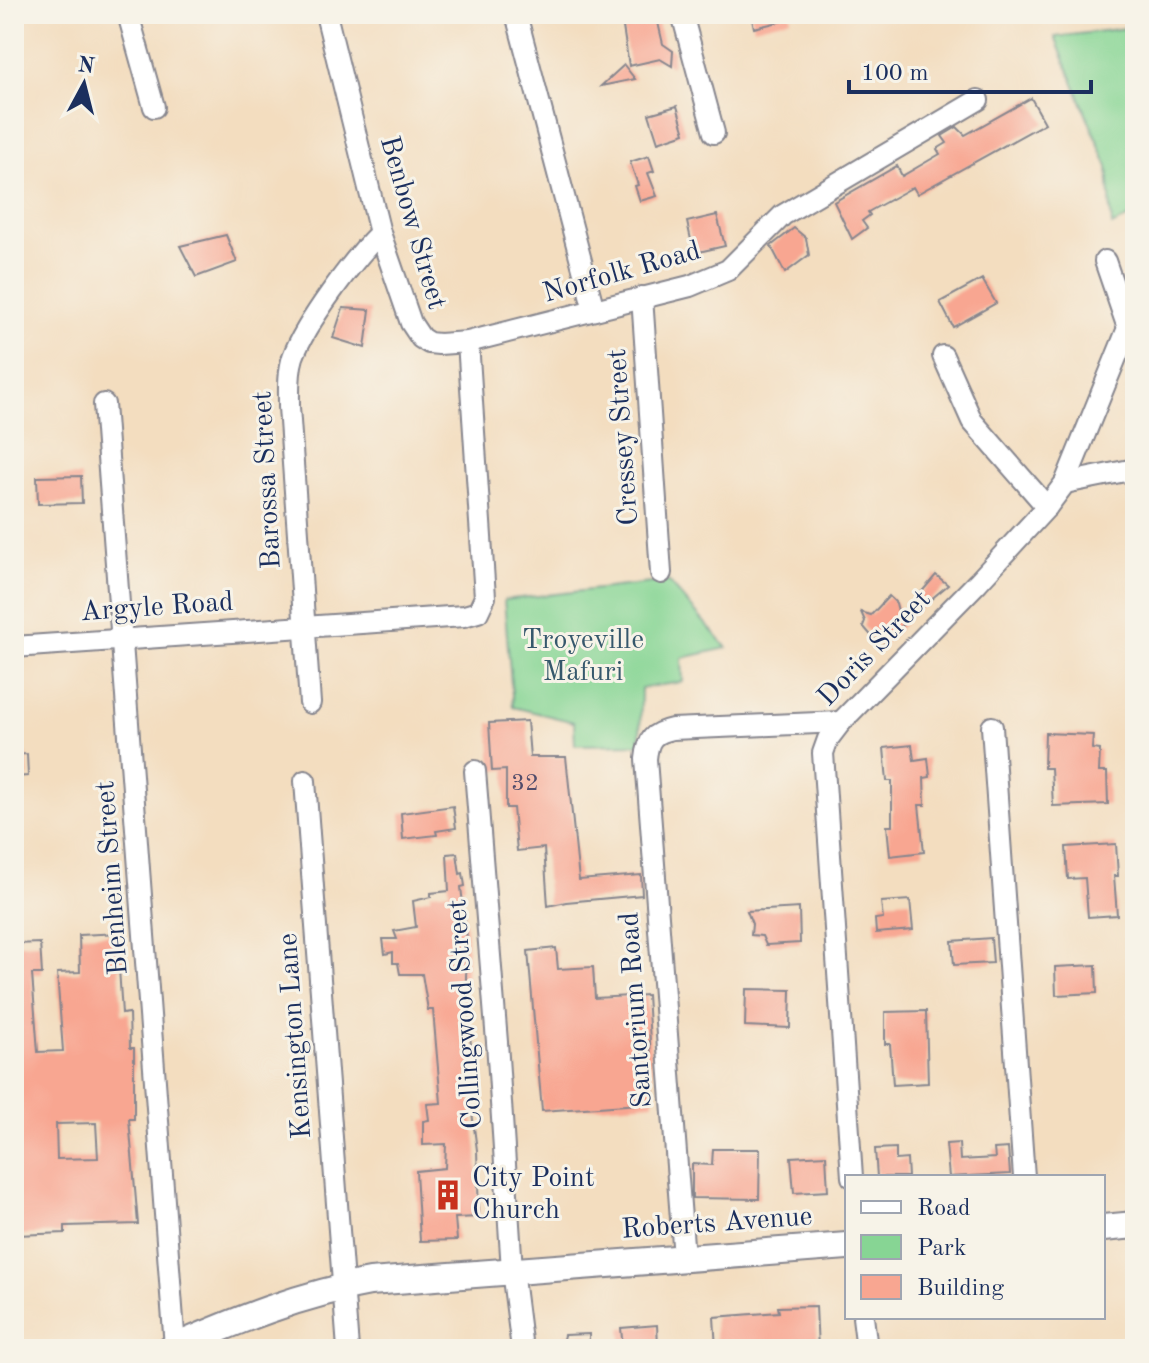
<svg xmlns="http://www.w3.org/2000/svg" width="1149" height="1363" viewBox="0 0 1149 1363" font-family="'Old Standard TT',serif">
	<rect width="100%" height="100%" fill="#f7f3e8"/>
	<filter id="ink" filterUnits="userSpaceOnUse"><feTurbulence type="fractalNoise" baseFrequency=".0125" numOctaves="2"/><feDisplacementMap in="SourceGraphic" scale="16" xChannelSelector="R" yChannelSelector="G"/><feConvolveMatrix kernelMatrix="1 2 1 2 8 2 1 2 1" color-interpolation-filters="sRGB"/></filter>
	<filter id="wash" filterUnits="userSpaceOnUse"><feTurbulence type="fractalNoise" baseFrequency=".006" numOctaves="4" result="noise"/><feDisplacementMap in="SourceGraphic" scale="32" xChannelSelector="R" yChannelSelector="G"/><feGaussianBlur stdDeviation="1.8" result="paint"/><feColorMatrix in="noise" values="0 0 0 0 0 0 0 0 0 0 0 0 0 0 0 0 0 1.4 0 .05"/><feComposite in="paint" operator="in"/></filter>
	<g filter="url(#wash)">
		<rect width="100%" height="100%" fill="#f3ddbf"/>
		<g fill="#87d594" stroke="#518279" stroke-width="2">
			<path d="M1135,27V214L1112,226L1108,167L1055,37Z"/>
			<path d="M668,581L727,648L682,658L683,682L641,688L640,744L575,745L574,722L513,707L504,600Z"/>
		</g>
		<g id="blocks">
			<g fill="#f8a691" fill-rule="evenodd">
				<path d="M621,14H656L663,44L673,51L672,66L660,59L629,66Z"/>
				<path d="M751,14H790L791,19L754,28Z"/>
				<path d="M624,65L635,79L601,86Z"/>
				<path d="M1031,98L1045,123L917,194L913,187L868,212L870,215L862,221L867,228L852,239L834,202L897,166L902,176L940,154L937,149L947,143L942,136L957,127L965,135Z"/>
				<path d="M677,106L685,133L658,142L649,114Z"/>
				<path d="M649,156L654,171L648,173L657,196L640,201L635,186L638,185L630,162Z"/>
				<path d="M717,215L725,246L694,253L687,222Z"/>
				<path d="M794,228L806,238L809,255L785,273L771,246Z"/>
				<path d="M226,235L237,262L196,277L180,246Z"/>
				<path d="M982,279L996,303L953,327L940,302Z"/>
				<path d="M343,308L370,310L365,348L333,338Z"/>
				<path d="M81,476L82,503L38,504L37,477Z"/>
				<path d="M936,575L948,585L912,615L907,609Z"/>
				<path d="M889,596L896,603L898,611L906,622L881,647L863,626L865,621L861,612L871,615Z"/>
				<path d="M527,721L530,757H566L579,880L641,875L642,895L566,902L548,906L544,848L517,851L513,808H506V770L492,771L489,723Z"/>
				<path d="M1045,733L1093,735L1092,749L1100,750L1099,772H1107L1108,804L1053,806L1051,768H1044Z"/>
				<path d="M912,745L914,760L928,758L930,777L924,778L925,805H919L924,852L890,856L887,826H892V781H887L884,748Z"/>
				<path d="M27,754L28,776L14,777V755Z"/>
				<path d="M453,806L456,828L436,831L437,835L403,839L401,813Z"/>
				<path d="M1116,844L1118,876H1114L1117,915L1088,917L1085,878L1068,879L1066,847Z"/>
				<path d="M457,853L460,874L463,873L465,886L461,887L467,938L465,1018H468L472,1054L471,1074H467L477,1150L479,1217L455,1218L457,1240L420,1241L416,1171L445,1168L446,1144L423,1145V1121L429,1120L427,1104L441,1103L433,1010H428L422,974H400L398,963H393V952L385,954L383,939H397L394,931L416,927L413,901L431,897V893L449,891L447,854Z"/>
				<path d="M910,900L913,930L876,933L875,919L883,918L881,902Z"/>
				<path d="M799,908L800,943L766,945L762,936L751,935L752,924L747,911Z"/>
				<path d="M121,933L123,967L119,968L122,1014L129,1013L130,1048H134V1119H129L138,1224L65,1226V1233L17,1235L14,1199V944L40,943L42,974H32L38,1052L63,1051L57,973L80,972L79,935ZM96,1123L98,1158L57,1159L56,1124Z"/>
				<path d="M991,938L993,963L954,965L952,941Z"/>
				<path d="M556,948L558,969L593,967L595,998L647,995L654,1103L542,1111L528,951Z"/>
				<path d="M1096,965L1097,993L1056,995L1055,967Z"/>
				<path d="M746,989L791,990L790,1028L745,1026Z"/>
				<path d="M926,1011L928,1083L893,1085L890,1044H885V1012Z"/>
				<path d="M959,1143L960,1160L995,1158L994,1149L1008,1148L1010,1174L949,1177L946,1144Z"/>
				<path d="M896,1148V1160L907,1159L908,1177H877L875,1149Z"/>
				<path d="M713,1149H760L759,1199L692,1198V1164L712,1165Z"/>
				<path d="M826,1155L828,1191L794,1193L791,1157Z"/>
				<path d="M816,1306L818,1349H716L714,1317L779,1312L778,1307Z"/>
				<path d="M657,1325L658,1346L651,1347L652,1349H623L621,1328Z"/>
				<path d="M589,1334V1349H549L563,1339L564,1335Z"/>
			</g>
		</g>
	</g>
	<g filter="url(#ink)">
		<use href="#blocks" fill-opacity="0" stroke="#87868e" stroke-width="2"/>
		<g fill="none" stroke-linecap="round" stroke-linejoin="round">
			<g stroke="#87868e" stroke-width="24">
				<g id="minor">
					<path d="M128,14L154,107"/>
					<path d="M326,14L380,233L411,323L421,338L429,343L439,344L468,342L690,286L728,270L783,215L978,100"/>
					<path d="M516,14L594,310"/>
					<path d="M682,14L714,133"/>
					<path d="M642,297L661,573"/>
					<path d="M943,356L972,421L1047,507"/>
					<path d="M104,404L175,1347"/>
					<path d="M1065,483L1135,469"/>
					<path d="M14,647L464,616L478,612L485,597L468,342"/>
					<path d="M310,703L289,407C289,390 288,373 293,357C305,324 354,258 380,233"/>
					<path d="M992,727L1024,1177"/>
					<path d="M475,771L497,1042L512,1270L522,1349"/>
					<path d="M305,781L348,1349"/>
					<path d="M852,1177L823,753L828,739L841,722L978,582L1047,507L1065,483L1128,328L1105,261"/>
					<path d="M684,1258L646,759C648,739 653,733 672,729L841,722"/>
					<path d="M863,1317L867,1349"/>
				</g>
			</g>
			<g stroke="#87868e" stroke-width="30">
				<g id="major">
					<path d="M1103,1228L1135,1225"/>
					<path d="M171,1349C235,1321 301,1294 370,1282L847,1246"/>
				</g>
			</g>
			<use href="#minor" stroke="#fff" stroke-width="20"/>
			<use href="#major" stroke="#fff" stroke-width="26"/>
		</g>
	</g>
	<defs>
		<g id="building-bare" transform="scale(2.4)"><path d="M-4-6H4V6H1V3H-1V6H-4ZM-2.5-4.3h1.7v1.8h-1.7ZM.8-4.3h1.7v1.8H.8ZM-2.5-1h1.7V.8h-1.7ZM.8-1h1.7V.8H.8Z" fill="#c8321e" stroke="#f7f3e8" stroke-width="2.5" paint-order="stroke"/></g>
	</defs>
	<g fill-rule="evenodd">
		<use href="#building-bare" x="448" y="1195"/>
	</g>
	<g text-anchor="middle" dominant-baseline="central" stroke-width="6" stroke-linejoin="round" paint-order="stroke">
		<g font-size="24" fill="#524d6b">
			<text x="525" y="784">32</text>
		</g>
		<g font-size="28" fill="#1b2f5e" stroke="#f7f3e8">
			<text transform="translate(412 223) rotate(74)">Benbow Street</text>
			<text transform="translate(622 273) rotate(-16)">Norfolk Road</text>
			<text transform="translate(624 437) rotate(-94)">Cressey Street</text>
			<text transform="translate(268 480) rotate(-93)">Barossa Street</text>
			<text transform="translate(157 608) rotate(-4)">Argyle Road</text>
			<text transform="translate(875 649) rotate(-46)">Doris Street</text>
			<text transform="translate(113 878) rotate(-94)">Blenheim Street</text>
			<text transform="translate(637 1010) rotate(-94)">Santorium Road</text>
			<text transform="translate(466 1014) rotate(-94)">Collingwood Street</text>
			<text transform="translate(296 1036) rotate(-94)">Kensington Lane</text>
			<text transform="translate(717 1224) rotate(-4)">Roberts Avenue</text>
		</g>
		<g font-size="28" fill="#36586c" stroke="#f7f3e8">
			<text x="583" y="641">Troyeville<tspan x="583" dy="32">Mafuri</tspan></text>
		</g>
		<g font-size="28" fill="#1b2f5e" stroke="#f7f3e8" text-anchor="start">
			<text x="472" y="1179">City Point<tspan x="472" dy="32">Church</tspan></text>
		</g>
	</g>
	<rect width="1149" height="1363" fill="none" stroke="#f7f3e8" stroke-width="48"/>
	<rect x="845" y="1175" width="260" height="144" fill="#f7f3e8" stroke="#9fa5b1" stroke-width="2"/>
	<rect x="861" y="1201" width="40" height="12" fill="#ffffff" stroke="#9fa5b1" stroke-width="2"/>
	<text x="917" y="1215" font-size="24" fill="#1b2f5e">Road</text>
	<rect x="861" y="1235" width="40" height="24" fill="#87d594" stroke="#9fa5b1" stroke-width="2"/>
	<text x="917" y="1255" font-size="24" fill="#1b2f5e">Park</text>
	<rect x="861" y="1275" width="40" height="24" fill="#f8a691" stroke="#9fa5b1" stroke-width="2"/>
	<text x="917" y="1295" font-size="24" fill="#1b2f5e">Building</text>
	<g transform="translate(84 84) rotate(7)" stroke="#f7f3e8" stroke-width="6" paint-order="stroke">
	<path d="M0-6L14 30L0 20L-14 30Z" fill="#1b2f5e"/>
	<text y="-12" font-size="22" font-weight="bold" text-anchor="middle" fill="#1b2f5e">N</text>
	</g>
	<path d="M849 80v12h242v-12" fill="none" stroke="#1b2f5e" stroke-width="4"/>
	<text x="861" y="80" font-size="24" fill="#1b2f5e" stroke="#f7f3e8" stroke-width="6" paint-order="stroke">100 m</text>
</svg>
